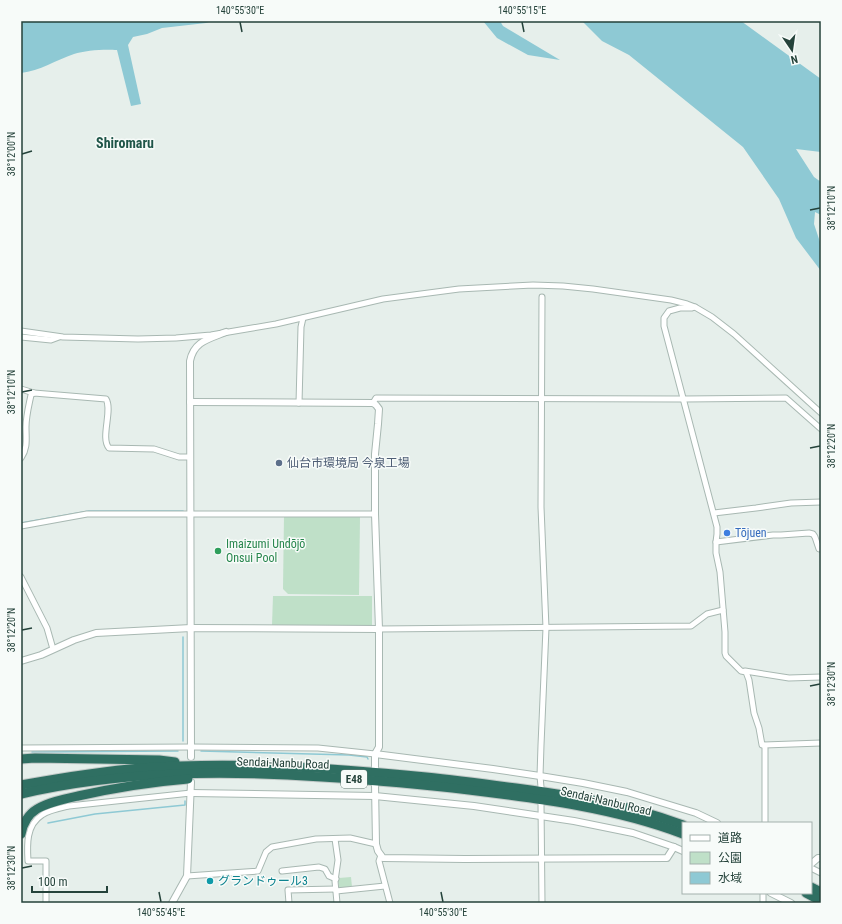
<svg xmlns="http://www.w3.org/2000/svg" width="842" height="924" viewBox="0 0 842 924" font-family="'Roboto Condensed','Noto Sans JP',sans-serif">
	<rect width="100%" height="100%" fill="#e6efeb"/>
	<g fill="#bfe0c8">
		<path d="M284,516L360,517L359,595L288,594L283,589Z"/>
		<path d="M273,596H372V625H272Z"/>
		<path d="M351,877L352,887L339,888L338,881L339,878Z"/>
	</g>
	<g fill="#8ec9d4">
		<path d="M21,21H212L206,23L162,28L147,34L133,37L128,45L141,104L131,106L117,50C106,49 85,50 74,54C56,60 40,71 21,73Z"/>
		<path d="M483,21H500L503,26L560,60L528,55L497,38Z"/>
		<path d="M582,21H741L821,79V152L796,149L814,177L821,182V215L815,212L814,224L821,245V271L796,238L779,199L743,147L629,55L602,41Z"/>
	</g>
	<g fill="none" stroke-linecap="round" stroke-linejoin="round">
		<g stroke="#8ec9d4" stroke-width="1.5">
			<path d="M21,523L89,511H183"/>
			<path d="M183,741V637"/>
			<path d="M201,751L349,755L367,757L368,759"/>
			<path d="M32,752L178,751"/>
			<path d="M48,823L95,814L185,805V801"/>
		</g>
		<g stroke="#a8b8b2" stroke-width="7">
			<g id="minor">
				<path d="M695,307L692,308H680L669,311L664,318V326L717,527V534L716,542V553L720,572L725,632V653L726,656L741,671L746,672L749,680L754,713L759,728L762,745H764L765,748V823"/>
				<path d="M21,331L63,337L138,339L176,338L211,335L276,324L383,299L459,289L533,285L563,286L593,289L671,300L687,304L695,307L712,317L734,334L821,413"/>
				<path d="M21,337L51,340L59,337"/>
				<path d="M21,389L34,393"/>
				<path d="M299,403L301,327L303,318"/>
				<path d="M373,403L376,398L684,399L786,398L821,429"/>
				<path d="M21,458C28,448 26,439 26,427C26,416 29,405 31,395L34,393L106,399C113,410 100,438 109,448L154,449L179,457H190"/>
				<path d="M714,513L756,508L791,503L821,502"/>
				<path d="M21,526L87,514H375"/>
				<path d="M716,542L773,535H781L809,533L813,534L815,537L819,549H821"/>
				<path d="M21,577L47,628L53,649"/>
				<path d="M379,629L691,626L707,614L723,610"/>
				<path d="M745,671L789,678L821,677"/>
				<path d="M764,745L821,743"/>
				<path d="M21,748L191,747L318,748L375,754"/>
				<path d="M541,787L540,776L541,745L546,628L541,507L542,297"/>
				<path d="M541,804L542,903"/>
				<path d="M335,839L338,860L335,881L337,903"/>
				<path d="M381,855L379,861L390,903"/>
				<path d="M811,868L821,873"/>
				<path d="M282,871L319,867L325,869L329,876L336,879"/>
				<path d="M187,876L258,871L266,852L272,847L316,839L350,838L376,844"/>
				<path d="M336,891L385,886"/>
				<path d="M763,893V903"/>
				<path d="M46,903V861H28C27,845 26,825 42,815C49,810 60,808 69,806L191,793"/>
				<path d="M289,903L288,890L336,889"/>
			</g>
		</g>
		<g stroke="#a8b8b2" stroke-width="8">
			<g id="tertiary">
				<path d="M190,402L373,403L376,405L379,409L378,424L375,454V514L379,629V747L375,754V768"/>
				<path d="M21,661L41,655L74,640L96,633L191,628L379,629"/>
				<path d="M375,754L493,769L540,776L583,783L627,792L696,813L717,823"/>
				<path d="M191,757L190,361C194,341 209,339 226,332"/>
				<path d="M375,785L376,844L378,851L383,858L465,859L667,858L674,847"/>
				<path d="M191,793L375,796L474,806L574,821L633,833L674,847L683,851"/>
				<path d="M811,864L818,858H821"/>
				<path d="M771,893L791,903"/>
				<path d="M172,903L187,876L191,782"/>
			</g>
		</g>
		<g stroke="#c2cac8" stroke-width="11">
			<g id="motorway">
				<path d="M21,759L35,758L159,760L175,762"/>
				<path d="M21,785C60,778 101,771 141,768C236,761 331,768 426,777C456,780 486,784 516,788C546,792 576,796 606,803C632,808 658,816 683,825"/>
				<path d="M21,794C120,771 221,770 322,777C371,780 420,784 469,790C542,799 614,808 683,834"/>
				<path d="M21,834C23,824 27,815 37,809C49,802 64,799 78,796C114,788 151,782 188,779"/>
				<path d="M811,887L821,892"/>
				<path d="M806,893L821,901"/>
			</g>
		</g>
		<use href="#minor" stroke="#fff" stroke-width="5"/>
		<use href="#tertiary" stroke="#fff" stroke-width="6"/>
		<use href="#motorway" stroke="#2f6f62" stroke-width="9"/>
	</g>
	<path fill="none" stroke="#24423a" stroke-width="1.5" d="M240,22L242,32M522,22L524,32M22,154L32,151M810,210L820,208M22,392L32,390M810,448L820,446M22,630L32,628M810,686L820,684M22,868L32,866M159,892L161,902M441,892L443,902"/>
	<circle fill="#5c6f8a" stroke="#f7fbf9" stroke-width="1.5" cx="279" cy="463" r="4"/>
	<circle fill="#3f7fe0" stroke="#f7fbf9" stroke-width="1.5" cx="727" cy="533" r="4"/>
	<circle fill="#2e9e5b" stroke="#f7fbf9" stroke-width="1.5" cx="218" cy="551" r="4"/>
	<circle fill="#0f9aa8" stroke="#f7fbf9" stroke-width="1.5" cx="210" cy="881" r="4"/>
	<g text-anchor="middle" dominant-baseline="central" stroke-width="3" stroke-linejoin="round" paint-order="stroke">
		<rect fill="#f7fbf9" stroke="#637a73" stroke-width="1" x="341" y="770" width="26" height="18" rx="3"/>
		<g font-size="11" font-weight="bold" fill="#24423a">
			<text x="354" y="779">E48</text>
		</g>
		<g font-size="12" fill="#4e5e75" stroke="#f7fbf9" text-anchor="start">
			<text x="287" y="463">仙台市環境局 今泉工場</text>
		</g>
		<g font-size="12" fill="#366cbe" stroke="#f7fbf9" text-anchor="start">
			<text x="735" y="533">Tōjuen</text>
		</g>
		<g font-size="12" fill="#27864d" stroke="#f7fbf9" text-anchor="start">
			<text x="226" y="544">Imaizumi Undōjō<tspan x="226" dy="14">Onsui Pool</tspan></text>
		</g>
		<g font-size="12" fill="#24423a" stroke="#f7fbf9">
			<text transform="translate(283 763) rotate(2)">Sendai-Nanbu Road</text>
			<text transform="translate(606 801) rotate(13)">Sendai-Nanbu Road</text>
		</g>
		<g font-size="12" fill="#0d838f" stroke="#f7fbf9" text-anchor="start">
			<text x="218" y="881">グランドゥール3</text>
		</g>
		<g font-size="14" font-weight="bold" fill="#1f5548" stroke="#f7fbf9">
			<text x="125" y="143">Shiromaru</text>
		</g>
	</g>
	<rect width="842" height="924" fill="none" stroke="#f7fbf9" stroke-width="44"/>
	<rect x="682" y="822" width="130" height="72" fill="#f7fbf9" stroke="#a3b1ad"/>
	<rect x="690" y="835" width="20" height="6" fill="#ffffff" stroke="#a3b1ad"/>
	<text x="718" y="842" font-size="12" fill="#24423a">道路</text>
	<rect x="690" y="852" width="20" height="12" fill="#bfe0c8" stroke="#a3b1ad"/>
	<text x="718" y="862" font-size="12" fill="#24423a">公園</text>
	<rect x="690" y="872" width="20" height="12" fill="#8ec9d4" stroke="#a3b1ad"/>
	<text x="718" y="882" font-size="12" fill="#24423a">水域</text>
	<g transform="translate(792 50) rotate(167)" stroke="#f7fbf9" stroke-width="3" paint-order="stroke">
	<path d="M0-3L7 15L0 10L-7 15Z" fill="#24423a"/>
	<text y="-6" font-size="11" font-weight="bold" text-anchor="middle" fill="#24423a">N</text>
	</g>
	<path d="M32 886v6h75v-6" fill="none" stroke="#24423a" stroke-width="2"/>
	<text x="38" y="886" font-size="12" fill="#24423a" stroke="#f7fbf9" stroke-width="3" paint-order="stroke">100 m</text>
	<rect x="22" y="22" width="798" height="880" fill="none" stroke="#24423a" stroke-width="1.5"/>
	<g font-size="10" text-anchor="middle" fill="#24423a">
		<text x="240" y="14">140°55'30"E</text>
		<text x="522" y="14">140°55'15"E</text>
		<text transform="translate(11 154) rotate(-90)" y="4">38°12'00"N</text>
		<text transform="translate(831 208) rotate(-90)" y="4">38°12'10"N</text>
		<text transform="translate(11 392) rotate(-90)" y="4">38°12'10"N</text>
		<text transform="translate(831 446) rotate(-90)" y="4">38°12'20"N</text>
		<text transform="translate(11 630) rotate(-90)" y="4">38°12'20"N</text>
		<text transform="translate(831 684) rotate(-90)" y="4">38°12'30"N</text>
		<text transform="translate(11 868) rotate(-90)" y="4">38°12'30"N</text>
		<text x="161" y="916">140°55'45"E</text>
		<text x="443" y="916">140°55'30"E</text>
	</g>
</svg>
